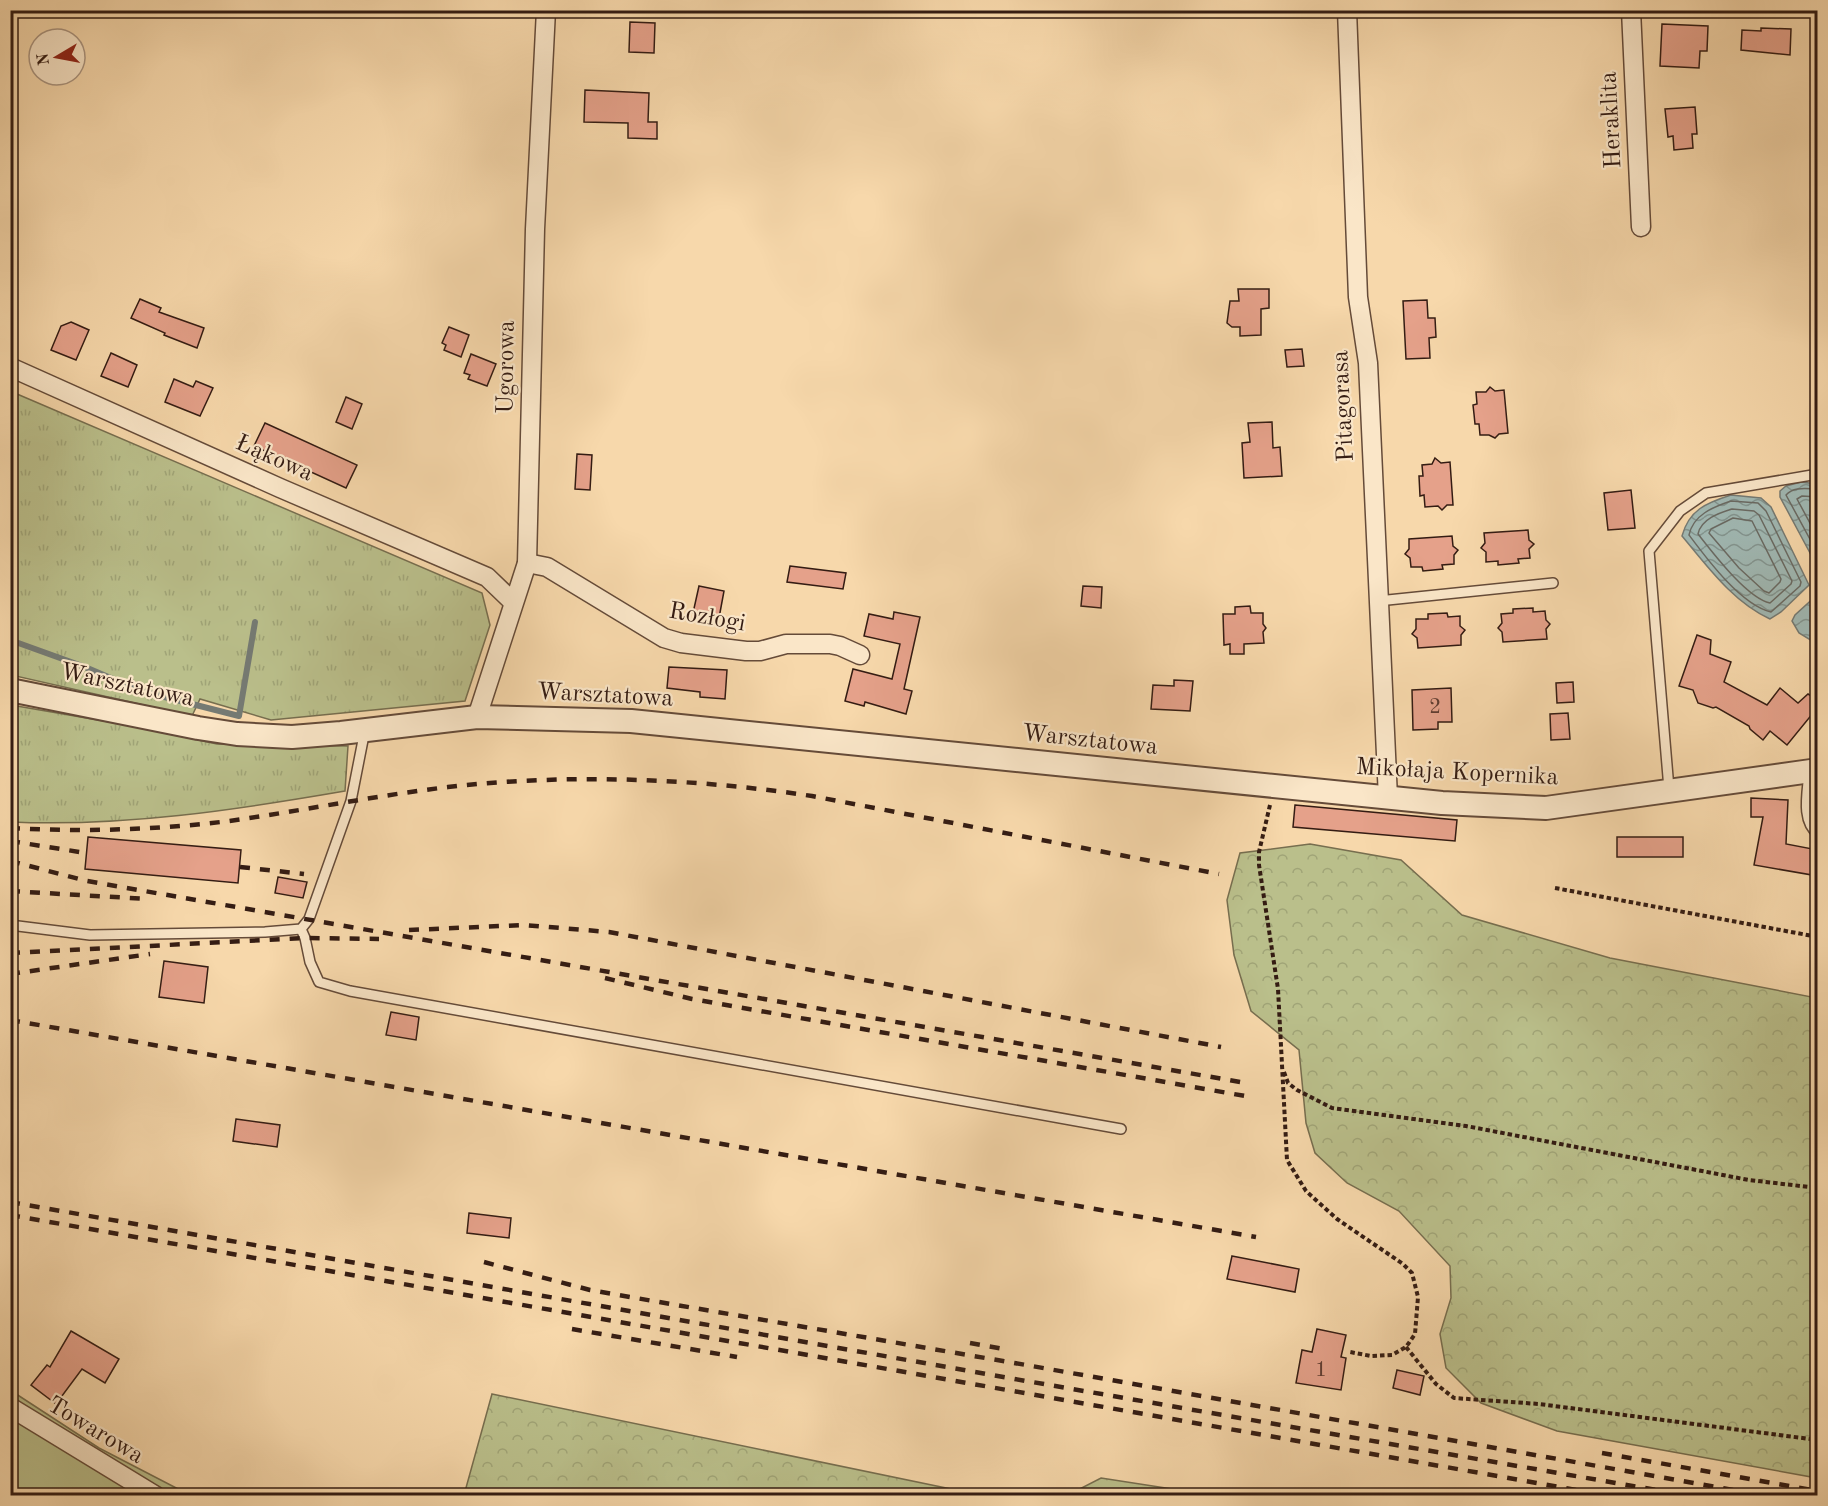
<svg xmlns="http://www.w3.org/2000/svg" width="1828" height="1506" viewBox="0 0 1828 1506" font-family="'Old Standard TT',serif">
	<defs>
		<pattern id="grass-tufts" width="24" height="20" patternUnits="userSpaceOnUse" patternTransform="scale(1.5)"><rect width="24" height="20" fill="#babf8b"/><path d="M3 7l-1-3M5 7V3M7 7l1-3M15 17l-1-3M17 17v-4M19 17l1-3" fill="none" stroke="#a0a477"/></pattern>
		<pattern id="forest-crowns" width="20" height="18" patternUnits="userSpaceOnUse" patternTransform="scale(1.5)"><rect width="20" height="18" fill="#babf8b"/><path d="M2 6a3 3 0 1 1 6 0M12 15a3 3 0 1 1 6 0" fill="none" stroke="#a0a477"/></pattern>
		<pattern id="water-waves" width="16" height="10" patternUnits="userSpaceOnUse" patternTransform="scale(1.5)"><rect width="16" height="10" fill="#a0b8b3"/><path d="M0 5q4-4 8 0t8 0" fill="none" stroke="#839590"/></pattern>
	</defs>
	<rect width="100%" height="100%" fill="#f7d8ab"/>
	<filter id="stains"><feTurbulence type="fractalNoise" baseFrequency=".00333" numOctaves="4"/><feColorMatrix values="0 0 0 0 .2 0 0 0 0 .09 0 0 0 0 .02 0 0 0 .5 -.17"/></filter>
	<radialGradient id="worn" r=".72"><stop offset=".6" stop-color="#630" stop-opacity="0"/><stop offset="1" stop-color="#630" stop-opacity=".3"/></radialGradient>
	<g fill="url(#grass-tufts)" stroke="#776e4f" stroke-width="1.5">
		<path d="M10,391L482,593L490,625L465,701L271,720L200,699L192,716L11,675Z"/>
		<path d="M11,705L127,725L217,744L348,746L345,791C235,810 123,827 11,822Z"/>
	</g>
	<g fill="url(#forest-crowns)" stroke="#776e4f" stroke-width="1.5">
		<path d="M1310,844L1401,860L1462,915L1610,958L1817,998V1478L1557,1431L1481,1403L1446,1368L1440,1334L1451,1298L1450,1266L1399,1211L1347,1183L1315,1153L1306,1123L1299,1050L1251,1011L1234,955L1227,900L1240,853Z"/>
		<path d="M492,1394L980,1495H464Z"/>
		<path d="M1101,1478L1211,1495H1068Z"/>
	</g>
	<path fill="#babf8b" stroke="#776e4f" stroke-width="1.5" d="M10,1390L99,1448L184,1492V1495H11Z"/>
	<g fill="url(#water-waves)" stroke="#757a73" stroke-width="1.5">
		<path d="M1801,482L1817,484V566L1780,497V491L1786,486Z"/>
		<path d="M1731,495L1761,498L1771,507L1809,585L1781,612L1770,619C1733,602 1708,567 1682,536C1689,510 1706,503 1731,495Z"/>
		<path d="M1817,595V644L1799,633L1792,621L1795,615Z"/>
	</g>
	<g fill="none" stroke-linecap="round" stroke-linejoin="round">
		<g stroke="#6a6a63" stroke-width="1.5">
			<path d="M1818,489C1807,489 1794,486 1786,495L1818,554"/>
			<path d="M1818,497L1802,496L1797,499L1818,538"/>
			<path d="M1731,501L1758,503L1766,511L1801,582L1800,586L1771,612C1741,605 1707,559 1689,535C1693,515 1713,507 1731,501Z"/>
			<path d="M1732,509L1754,511L1759,515L1792,581L1791,584L1770,603C1747,598 1713,553 1698,534C1701,519 1719,513 1732,509Z"/>
			<path d="M1733,518L1752,521L1781,579L1780,582L1769,593L1764,591L1739,568L1709,533L1711,529Z"/>
		</g>
		<path stroke="#757a73" stroke-width="6" d="M10,640L85,667L141,691L239,716L255,622"/>
	</g>
	<g fill="#e5a18a" stroke="#341c13" stroke-width="1.5">
		<path d="M630,22L655,23L654,53L629,52Z"/>
		<path d="M1662,24L1708,26L1707,51H1700L1699,68L1660,66Z"/>
		<path d="M1761,28L1791,29L1790,55L1741,50L1742,30L1761,31Z"/>
		<path d="M585,90L649,93L648,122H657V139L628,138V123L584,122Z"/>
		<path d="M1695,107L1697,134H1692L1693,148L1674,150L1673,136L1668,137L1665,109Z"/>
		<path d="M1238,289H1269V308L1261,309V335L1240,336V327H1232L1227,323L1230,301H1239Z"/>
		<path d="M140,299L161,308L159,312L204,328L197,348L164,335L165,333L131,318Z"/>
		<path d="M1427,300L1428,318H1435L1436,337L1429,338L1430,358L1406,359L1403,301Z"/>
		<path d="M71,322L89,330L76,360L51,350L61,326Z"/>
		<path d="M449,327L469,335L461,357L444,350L446,345L442,343Z"/>
		<path d="M1302,349L1304,366L1287,367L1285,350Z"/>
		<path d="M111,353L137,365L128,387L101,376Z"/>
		<path d="M471,354L496,364L487,386L468,379L470,375L464,373Z"/>
		<path d="M174,379L193,387L196,381L213,388L200,416L165,402Z"/>
		<path d="M1490,387L1495,391L1504,390L1508,433L1499,434L1495,438L1489,435H1480L1479,424H1475L1474,414L1473,405L1477,404L1476,392H1486Z"/>
		<path d="M346,397L362,404L352,429L336,422Z"/>
		<path d="M1272,422L1273,448L1280,447L1282,476L1244,478L1242,443L1250,442L1248,423Z"/>
		<path d="M265,423L357,465L346,488L254,446Z"/>
		<path d="M577,454L592,455L590,490L575,489Z"/>
		<path d="M1435,458L1441,463L1450,462L1453,505H1447L1442,510L1438,506L1425,507L1424,495L1420,496L1419,476H1423L1422,465L1432,464Z"/>
		<path d="M1631,490L1635,528L1608,530L1604,493Z"/>
		<path d="M1528,530L1529,540L1534,544L1529,549L1530,558L1518,559L1519,563L1498,565V561L1486,562V552L1481,548L1485,543L1484,533Z"/>
		<path d="M1452,536L1453,546L1458,550L1454,555V564L1442,565L1443,569L1423,571L1422,567H1411L1410,558L1405,554L1409,549V539Z"/>
		<path d="M790,566L846,573L843,589L787,582Z"/>
		<path d="M699,586L724,591L719,618L693,613Z"/>
		<path d="M1083,586L1102,587L1101,608L1081,606Z"/>
		<path d="M1250,606L1251,613H1263V624L1266,628L1263,632L1264,643L1244,644V654H1230V644L1224,645L1223,614H1235V607Z"/>
		<path d="M1533,608V612L1545,611L1546,620L1550,624L1546,629L1547,639L1503,642L1502,632L1498,628L1502,623L1501,614L1513,613V609Z"/>
		<path d="M894,612L920,617L904,689L912,691L906,714L865,702L864,706L845,701L853,669L892,679L900,644L864,636L869,614L893,619Z"/>
		<path d="M1447,613L1448,617L1460,616V626L1465,630L1461,635V645L1418,648L1417,638L1412,634L1416,629V619H1428V614Z"/>
		<path d="M1697,635L1711,640L1710,654L1731,662L1724,682L1767,705L1780,688L1798,703L1808,694L1818,700V707L1787,745L1770,731L1763,740L1750,729L1749,726L1716,707L1713,708L1698,703L1693,690L1679,686Z"/>
		<path d="M669,667L727,670L725,699L700,697V692L667,688Z"/>
		<path d="M1174,680L1193,681L1190,711L1151,709L1153,685L1174,686Z"/>
		<path d="M1573,682L1574,702L1557,703L1556,683Z"/>
		<path d="M1451,688L1452,722H1438V729L1413,730L1412,690Z"/>
		<path d="M1568,713L1570,739L1551,740L1550,714Z"/>
		<path d="M1751,798L1788,800L1786,844L1818,850V876L1754,865L1763,817H1751Z"/>
		<path d="M1295,805L1457,820L1455,841L1293,827Z"/>
		<path d="M88,837L241,850L238,883L85,869Z"/>
		<rect x="1617" y="837" width="66" height="20"/>
		<path d="M278,877L307,882L303,898L275,893Z"/>
		<path d="M164,961L208,967L204,1003L159,997Z"/>
		<path d="M391,1012L419,1017L416,1040L386,1035Z"/>
		<path d="M236,1119L280,1125L277,1147L233,1141Z"/>
		<path d="M469,1213L511,1218L509,1238L467,1233Z"/>
		<path d="M1232,1256L1299,1269L1295,1292L1227,1279Z"/>
		<path d="M1317,1329L1346,1335L1341,1357L1346,1358L1341,1390L1296,1383L1302,1350L1312,1352Z"/>
		<path d="M71,1331L119,1359L105,1383L82,1369L56,1404L31,1385L47,1365L50,1367Z"/>
		<path d="M1397,1370L1424,1376L1420,1395L1393,1388Z"/>
	</g>
	<g fill="none" stroke-linecap="round" stroke-linejoin="round">
		<g stroke="#654b39" stroke-width="12">
			<g id="service">
				<path d="M1378,601L1553,583"/>
				<path d="M1809,771C1808,791 1800,820 1818,834"/>
				<path d="M1669,789L1649,551L1680,511L1706,493L1818,474"/>
				<path d="M10,925L90,935L265,932L301,929L309,919L351,801L365,730"/>
				<path d="M301,929L305,938L310,962L319,982L350,991L1121,1129"/>
			</g>
		</g>
		<g stroke="#654b39" stroke-width="21">
			<g id="minor">
				<path d="M1347,10L1358,297L1368,363L1388,798"/>
				<path d="M1631,10L1641,227"/>
				<path d="M10,367L280,488L487,577L513,602"/>
				<path d="M527,563L547,567L664,638L681,643L746,651H760L786,644H830L840,646L860,655"/>
				<path d="M477,717L527,563L535,229L546,10"/>
				<path d="M10,1407L156,1496"/>
			</g>
		</g>
		<g stroke="#654b39" stroke-width="26">
			<path id="tertiary" d="M10,690L198,728L237,734L292,737L341,733L477,717L631,721L1442,803L1546,808L1818,770"/>
		</g>
		<g stroke="#341c13" stroke-width="4" stroke-dasharray="4.5 3" stroke-linecap="butt">
			<path d="M1270,805L1259,852V865L1278,989L1287,1160L1306,1191L1337,1219L1403,1264L1412,1273L1418,1297L1415,1334L1406,1347L1392,1355L1371,1356L1350,1352"/>
			<path d="M1555,888L1818,937"/>
			<path d="M1284,1072L1288,1083L1297,1090L1332,1108L1466,1126L1749,1180L1818,1188"/>
			<path d="M1406,1347L1436,1384L1454,1398L1539,1404L1818,1440"/>
		</g>
		<use href="#service" stroke="#fae6c8" stroke-width="9"/>
		<use href="#minor" stroke="#fae6c8" stroke-width="18"/>
		<use href="#tertiary" stroke="#fae6c8" stroke-width="22"/>
		<g stroke="#341c13" stroke-width="4.5" stroke-dasharray="10 10" stroke-linecap="butt">
			<path d="M10,828C83,832 157,830 229,821C308,810 387,793 467,785C581,774 699,779 812,796L1219,874"/>
			<path d="M10,841L86,853"/>
			<path d="M10,861L87,881L1246,1083"/>
			<path d="M240,867L304,874"/>
			<path d="M10,891L148,899"/>
			<path d="M409,930L524,925L609,932L1221,1047"/>
			<path d="M10,953L305,938L379,939"/>
			<path d="M10,974L150,954"/>
			<path d="M605,978L692,999L1245,1096"/>
			<path d="M10,1020L1256,1237"/>
			<path d="M10,1202L1032,1382L1691,1496"/>
			<path d="M10,1215L1611,1496"/>
			<path d="M484,1262L590,1290L630,1297L1026,1365L1767,1496"/>
			<path d="M572,1329L737,1357"/>
			<path d="M970,1343L1004,1349"/>
			<path d="M1602,1453L1818,1491"/>
		</g>
	</g>
	<g text-anchor="middle" dominant-baseline="central" stroke-width="4.5" stroke-linejoin="round" paint-order="stroke">
		<g font-size="21" fill="#603d31">
			<text x="1435" y="707">2</text>
			<text x="1321" y="1370">1</text>
		</g>
		<g font-size="24" fill="#341c13" stroke="#fae6c8">
			<text transform="translate(1612 120) rotate(-93)">Heraklita</text>
			<text transform="translate(507 367) rotate(-89)">Ugorowa</text>
			<text transform="translate(1344 406) rotate(-93)">Pitagorasa</text>
			<text transform="translate(274 459) rotate(24)">Łąkowa</text>
			<text transform="translate(707 618) rotate(10)">Rozłogi</text>
			<text transform="translate(127 686) rotate(12)">Warsztatowa</text>
			<text transform="translate(605 696) rotate(3)">Warsztatowa</text>
			<text transform="translate(1090 741) rotate(6)">Warsztatowa</text>
			<text transform="translate(1457 773) rotate(3)">Mikołaja Kopernika</text>
			<text transform="translate(95 1431) rotate(31)">Towarowa</text>
		</g>
	</g>
	<rect width="1828" height="1506" fill="none" stroke="#f7d8ab" stroke-width="36"/>
	<rect x="12" y="12" width="1804" height="1482" fill="none" stroke="#341c13" stroke-width="3"/>
	<rect x="18" y="18" width="1792" height="1470" fill="none" stroke="#341c13" stroke-width="1.5"/>
	<g transform="translate(57 57) rotate(260)"><circle r="28" fill="#fae6c8" stroke="#ab9580" stroke-width="1.5"/>
	<path d="M0-4.5L10 22L0 15L-10 22Z" fill="#8f2418"/>
	<text y="-9" font-size="16" font-weight="bold" text-anchor="middle" fill="#341c13">N</text>
	</g>
	<rect width="100%" height="100%" filter="url(#stains)"/>
	<rect width="100%" height="100%" fill="url(#worn)"/>
</svg>
